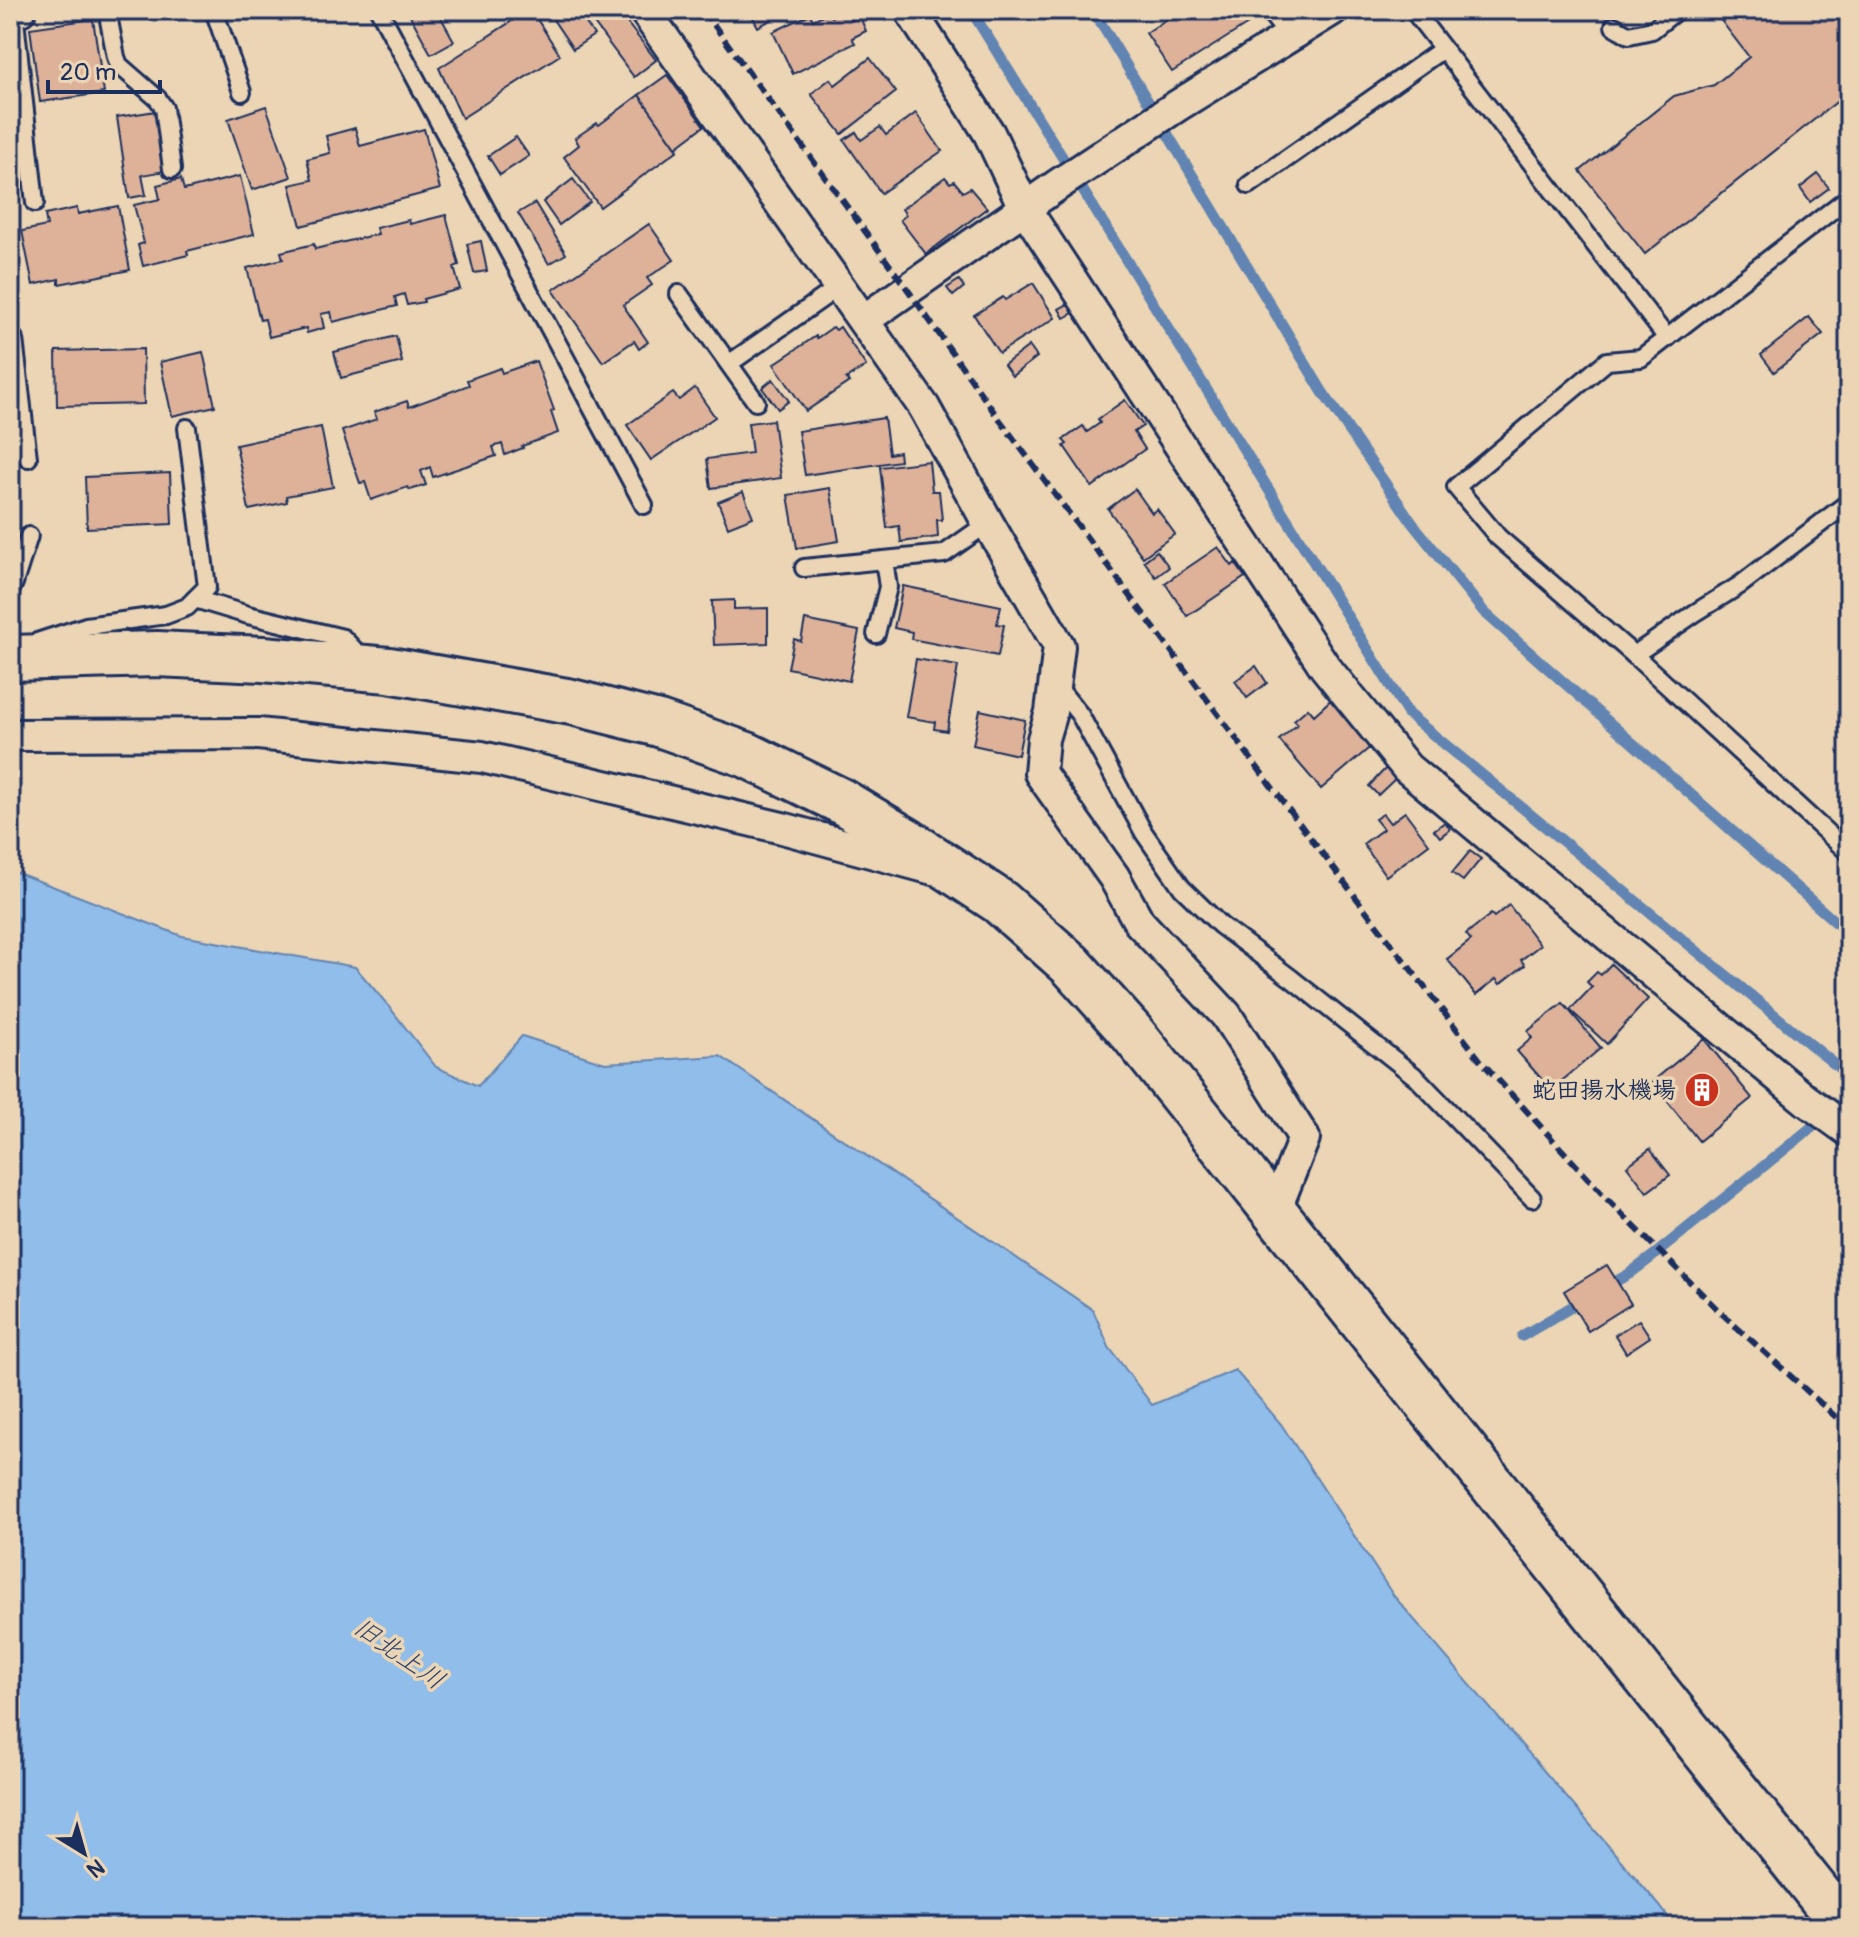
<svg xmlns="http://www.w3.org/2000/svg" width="1859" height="1937" viewBox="0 0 1859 1937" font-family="Pangolin,'Klee One',sans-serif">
	<rect width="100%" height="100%" fill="#ebd5b4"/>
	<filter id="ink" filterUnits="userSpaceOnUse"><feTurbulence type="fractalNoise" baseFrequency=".0125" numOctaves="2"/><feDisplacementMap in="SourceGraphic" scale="16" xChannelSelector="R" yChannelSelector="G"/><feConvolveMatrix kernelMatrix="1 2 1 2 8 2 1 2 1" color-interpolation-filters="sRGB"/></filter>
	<g filter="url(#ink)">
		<path fill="#91bdea" stroke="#6284b2" stroke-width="2" d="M10,870L182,936L355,967L387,1004L436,1067L478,1086L522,1036L605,1063L720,1056L1093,1310L1109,1347L1152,1405L1235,1370L1281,1424L1393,1595L1659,1905L1676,1927H10Z"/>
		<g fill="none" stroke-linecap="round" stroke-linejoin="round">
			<g stroke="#6284b2" stroke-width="11">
				<path d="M971,10L1408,714L1849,1076"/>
				<path d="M1093,10L1322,391L1413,524L1484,612L1849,934"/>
				<path d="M1604,1288L1629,1274L1653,1256L1849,1097"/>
				<path d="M1522,1336L1585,1299"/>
			</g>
		</g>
		<g fill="#ddb299" stroke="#1b2f5e" stroke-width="2">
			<path d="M407,10H437L454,41L431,54Z"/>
			<path d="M529,10H531L560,55L462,118L439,68Z"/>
			<path d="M558,10H577L594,35L573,49L550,15Z"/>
			<path d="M584,10H617L656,60L634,77Z"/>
			<path d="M749,10H789L758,27Z"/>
			<path d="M846,10L851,21L860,17L866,31L852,38L855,43L793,74L773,32L810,14L813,20L829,12L831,17Z"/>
			<path d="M1181,10H1250L1248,24L1172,72L1146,33Z"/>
			<path d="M1713,10H1849V92L1645,254L1580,171L1674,96L1714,85L1749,57Z"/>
			<path d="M93,19L104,93L40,102L30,28Z"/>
			<path d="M870,58L896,92L842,134L811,94L830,79L835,85Z"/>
			<path d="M667,75L704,126L676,147L639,95Z"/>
			<path d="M639,95L678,150L600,207L564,157L579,145L575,138L597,123L599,125Z"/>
			<path d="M266,106L291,177L252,190L228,119Z"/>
			<path d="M156,111L165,171L142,175L146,195L129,198L117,117Z"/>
			<path d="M916,113L942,151L881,193L844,140L856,132L861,140L880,127L886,135Z"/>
			<path d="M355,128L360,146L424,129L440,189L301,226L290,185L312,180L307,159L330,153L326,136Z"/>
			<path d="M516,137L529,156L500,175L488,156Z"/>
			<path d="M1818,174L1829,188L1810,202L1800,188Z"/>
			<path d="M240,176L254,234L187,251L188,255L143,266L138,245L144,243L134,205L160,199L157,185L181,179L184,190Z"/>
			<path d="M945,177L950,183L954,181L963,192L970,188L987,208L926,254L900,220L906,215L902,209Z"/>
			<path d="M573,179L590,202L559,225L543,202Z"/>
			<path d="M535,203L566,254L549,264L518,213Z"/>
			<path d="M118,206L130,270L59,284V279L33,285L22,231L47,226L45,215L77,208L78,214Z"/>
			<path d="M446,215L459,265L454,267L460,289L423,299L424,302L407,305L404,294L395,297L397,306L333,322L331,312L321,314L324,328L307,333L306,328L269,337L265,319L260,320L247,268L283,259L281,252L314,244L315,249L378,234L376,228L409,220L410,224Z"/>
			<path d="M649,224L674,260L647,278L652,285L623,305L648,342L639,349L634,341L603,362L553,290Z"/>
			<path d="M481,241L487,271L474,273L467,244Z"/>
			<path d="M959,280L964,287L953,296L947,288Z"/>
			<path d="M1033,283L1055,318L999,353L974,315L1003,297L1005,300Z"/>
			<path d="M1068,304L1073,313L1064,318L1059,309Z"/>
			<path d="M1809,317L1823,334L1774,372L1761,355Z"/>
			<path d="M833,327L836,330L840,327L866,366L846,379L849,382L806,411L774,364L816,336L817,338Z"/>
			<path d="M396,336L402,362L341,378L334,352Z"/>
			<path d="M1029,346L1037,357L1012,376L1004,365Z"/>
			<path d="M143,349L144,404L57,406L56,351Z"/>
			<path d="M203,352L215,406L172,416L160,362Z"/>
			<path d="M536,361L554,410L551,412L558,433L522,446L523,448L505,455L502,444L493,447L496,456L433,477L430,467L421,471L426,485L410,490L408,487L371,500L365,482L360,483L342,431L377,419L374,412L407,401L409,407L469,385L467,380L500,368L502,373Z"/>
			<path d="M773,379L789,401L778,409L762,388Z"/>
			<path d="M695,388L715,417L651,460L627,425L673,393L679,400Z"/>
			<path d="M1125,400L1143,426L1134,432L1145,449L1092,487L1064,446L1067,444L1063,440L1083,426L1087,432L1100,423L1098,419Z"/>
			<path d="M884,418L889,454L899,452L900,461L805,475L798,431Z"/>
			<path d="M773,420L781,478L711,488L707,459L752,453L748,423Z"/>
			<path d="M321,427L333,487L286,496L287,502L249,510L236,445Z"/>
			<path d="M929,461L932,491H939L942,520H937L938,537L901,542L899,526L887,528L880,467Z"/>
			<path d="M170,473L172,524L87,528L85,477Z"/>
			<path d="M830,488L839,541L797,548L788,495Z"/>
			<path d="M1135,489L1152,513L1157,509L1175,534L1143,557L1108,509Z"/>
			<path d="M743,492L753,517L728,527L718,502Z"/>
			<path d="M1218,547L1232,566L1235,563L1245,577L1187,616L1165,583Z"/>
			<path d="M1157,551L1169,567L1156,577L1144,561Z"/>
			<path d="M903,586L1001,606L997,624L1004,625L998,656L911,639L912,632L894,628Z"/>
			<path d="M734,600V609L768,608V643L714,645L712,601Z"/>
			<path d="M805,620L859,631L849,681L788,668L794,639L801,641Z"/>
			<path d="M916,659L958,666L947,731L934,729L935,722L906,717Z"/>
			<path d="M1256,666L1267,683L1247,698L1235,681Z"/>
			<path d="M1334,697L1374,744L1321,789L1279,740L1298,724L1294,720L1308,708L1314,715Z"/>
			<path d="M980,710L1025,720L1018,755L973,745Z"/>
			<path d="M1387,767L1397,777L1378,795L1369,786Z"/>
			<path d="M1405,812L1429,844L1386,876L1363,844L1383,829L1375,819L1383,814L1390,823Z"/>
			<path d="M1445,822L1450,829L1440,837L1434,830Z"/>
			<path d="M1470,851L1481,859L1463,881L1452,873Z"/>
			<path d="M1509,905L1540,945L1521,960L1525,965L1500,984L1496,979L1476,995L1447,959L1471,940L1466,934L1491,914L1494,917Z"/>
			<path d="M1611,964L1648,999L1607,1044L1570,1010L1592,987L1587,982L1597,972L1601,975Z"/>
			<path d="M1563,1003L1601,1048L1551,1090L1517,1051L1532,1038L1528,1031Z"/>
			<path d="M1704,1039L1752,1098L1699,1141L1652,1082Z"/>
			<path d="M1650,1149L1670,1175L1647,1192L1627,1166Z"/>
			<path d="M1607,1265L1631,1304L1588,1331L1564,1291Z"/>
			<path d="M1639,1320L1650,1337L1626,1353L1615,1335Z"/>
		</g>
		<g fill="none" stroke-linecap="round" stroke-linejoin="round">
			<g stroke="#1b2f5e" stroke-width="22">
				<g id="lane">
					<path d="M107,10L116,57L119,65L158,99L164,108L172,169"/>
					<path d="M214,10L242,92"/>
					<path d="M379,10L644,505"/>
					<path d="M1413,10L1667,338"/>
					<path d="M14,11L35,203"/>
					<path d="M1614,26L1629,35L1652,30L1677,10"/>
					<path d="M1249,185L1443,49"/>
					<path d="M1849,197L1641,358L1607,361L1456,487L1498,537L1634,655L1849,853"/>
					<path d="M679,294L756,402"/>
					<path d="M14,339L28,458"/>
					<path d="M730,363L840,286"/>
					<path d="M804,568L944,554L988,523"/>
					<path d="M10,591L14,583L29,536"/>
					<path d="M195,599L248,615L343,638L363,659"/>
					<path d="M876,634L888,587L884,560"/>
					<path d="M37,642L86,626L166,615L187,607L207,587L187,428"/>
					<path d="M1634,655L1695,613L1740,585L1849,502"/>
					<path d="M1055,684L1080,715L1144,833L1182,888L1220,925L1292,979L1417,1078L1532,1198"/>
				</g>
			</g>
			<g stroke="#1b2f5e" stroke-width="36">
				<g id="street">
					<path d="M644,10L924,407L988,523L1059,646L1051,712L1043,739L1040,773L1114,877L1139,922L1226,1015L1304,1138L1275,1211"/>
					<path d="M910,10L989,133L1024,207L1325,667L1407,768L1806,1100L1849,1131"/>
					<path d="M1277,10L1295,33"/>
					<path d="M10,11L20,10"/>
					<path d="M864,320L1059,184L1177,106L1332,10"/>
					<path d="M10,735L258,734L482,757L782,828L933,869"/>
				</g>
			</g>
			<g stroke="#1b2f5e" stroke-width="50">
				<path id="secondary" d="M10,658L157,654L263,659L389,670L572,702L659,724L747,755L841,801L909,842L1000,902L1071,965L1132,1033L1845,1927"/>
			</g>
			<use href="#lane" stroke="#ebd5b4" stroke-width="16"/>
			<use href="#street" stroke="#ebd5b4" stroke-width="30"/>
			<use href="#secondary" stroke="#ebd5b4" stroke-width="44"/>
			<path stroke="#1b2f5e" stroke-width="6" stroke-dasharray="12 6" stroke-linecap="butt" d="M703,10L908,290L994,412L1286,806L1481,1061L1606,1198L1720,1312L1849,1429"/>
		</g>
	</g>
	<defs>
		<g id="building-disc" transform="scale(1.8)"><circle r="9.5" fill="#c8321e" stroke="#ebd5b4"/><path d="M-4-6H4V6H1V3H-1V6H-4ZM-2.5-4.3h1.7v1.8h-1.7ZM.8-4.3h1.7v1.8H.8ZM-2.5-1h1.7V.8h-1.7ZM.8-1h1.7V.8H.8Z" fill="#fff"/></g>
	</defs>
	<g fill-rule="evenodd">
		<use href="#building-disc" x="1702" y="1090"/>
	</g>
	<g text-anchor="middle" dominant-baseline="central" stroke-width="7" stroke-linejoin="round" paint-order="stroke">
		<g font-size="24" font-weight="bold" fill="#1b2f5e" stroke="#ebd5b4" text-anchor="end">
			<text x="1676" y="1090">蛇田揚水機場</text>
		</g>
		<g font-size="26" font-style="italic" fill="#2d4473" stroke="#ebd5b4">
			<text transform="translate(399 1654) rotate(35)">旧北上川</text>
		</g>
	</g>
	<rect width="1859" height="1937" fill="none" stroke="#ebd5b4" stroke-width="40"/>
	<rect x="20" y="20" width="1819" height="1897" fill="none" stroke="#1b2f5e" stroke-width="3" filter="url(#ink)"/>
	<g transform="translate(84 1853) rotate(143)" stroke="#ebd5b4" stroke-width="6" paint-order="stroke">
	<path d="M0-6L14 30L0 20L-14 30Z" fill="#1b2f5e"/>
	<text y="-12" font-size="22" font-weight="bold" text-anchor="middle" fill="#1b2f5e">N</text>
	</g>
	<path d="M48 80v12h112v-12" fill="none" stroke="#1b2f5e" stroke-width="4"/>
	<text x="60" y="80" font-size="24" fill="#1b2f5e" stroke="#ebd5b4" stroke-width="6" paint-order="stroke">20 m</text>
</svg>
